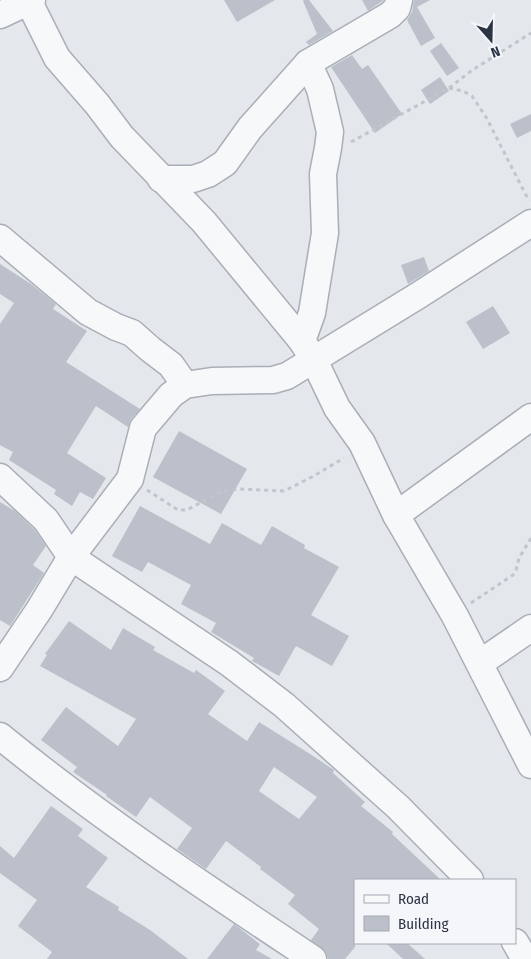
<svg xmlns="http://www.w3.org/2000/svg" width="531" height="959" viewBox="0 0 531 959" font-family="'Fira Sans Condensed',sans-serif">
	<rect width="100%" height="100%" fill="#e4e7ec"/>
	<g fill="#bbc0ca" fill-rule="evenodd">
		<path d="M224,0H275L237,22Z"/>
		<path d="M304,0H309L333,31L309,45L306,42L317,34L303,1Z"/>
		<path d="M362,0H384L368,11Z"/>
		<path d="M414,0H430L417,7L435,38L421,46L407,20L412,12Z"/>
		<path d="M441,43L459,68L447,76L430,51Z"/>
		<path d="M352,55L362,69L368,65L402,114L375,133L331,67Z"/>
		<path d="M440,77L449,91L430,104L421,90Z"/>
		<path d="M531,114V131L517,138L510,124Z"/>
		<path d="M424,257L429,271L408,284L401,265Z"/>
		<path d="M0,264L31,284L56,304L53,309L87,331L66,362L140,409L131,419L128,427L96,406L67,453L106,478L93,499L80,492L72,506L54,494L56,490L9,460L13,452L0,445V324L14,303L0,294Z"/>
		<path d="M493,306L510,333L483,349L466,322Z"/>
		<path d="M179,431L247,469L221,514L153,477Z"/>
		<path d="M0,502L15,511L35,530L46,546L33,565L44,573L10,626L0,620Z"/>
		<path d="M140,506L210,544L222,523L261,545L272,526L305,545L304,548L339,567L311,615L349,636L332,666L296,646L279,676L252,661L254,658L211,632L216,623L181,604L191,585L148,562L142,572L112,556Z"/>
		<path d="M69,621L111,650L123,628L155,647L153,650L194,673L196,670L225,691L208,714L247,741L259,722L307,752L334,770L333,773L365,802L361,806L393,832L392,834L441,880H355V947L345,959H328L326,952L311,940L319,929L288,904L295,895L260,869L261,867L226,841L206,869L177,849L192,828L150,797L136,817L106,796L107,795L73,772L77,767L41,740L66,707L118,746L136,719L40,666L47,655L45,654ZM274,767L317,797L299,819L259,791Z"/>
		<path d="M51,806L83,829L78,836L108,858L86,887L119,907L118,910L150,930L188,959H47L52,952L18,926L37,900L0,873V846L14,858Z"/>
		<path d="M234,924L260,944L256,950L272,959H207Z"/>
		<path d="M386,943H407L425,959H403Z"/>
	</g>
	<g fill="none" stroke-linecap="round" stroke-linejoin="round">
		<g stroke="#a9aeb7" stroke-width="29">
			<g id="minor">
				<path d="M28,0L57,58L97,104L122,137L204,222L302,341L314,360L337,408L362,443L396,515L455,616L531,765"/>
				<path d="M0,15L32,0"/>
				<path d="M161,179H193L208,174L225,163L250,128L308,63L390,15L397,8L399,0"/>
				<path d="M0,238L88,312L116,327L132,333L150,349L171,365L185,385"/>
				<path d="M302,341L312,313L325,233L323,174L328,148L330,132L320,89L308,63"/>
				<path d="M0,477L46,520L71,557L229,663L284,705L398,807L470,880"/>
				<path d="M396,515L531,417"/>
				<path d="M480,663L531,628"/>
				<path d="M0,668L39,610L71,557L130,479L143,428L171,395L185,385L212,381L273,380L287,376L419,295L531,223"/>
				<path d="M0,736C99,817 206,888 313,959"/>
				<path d="M515,942L525,959"/>
			</g>
		</g>
		<g stroke="#c2c5cb" stroke-width="3" stroke-dasharray="4 4" stroke-linecap="butt">
			<path d="M449,88L463,91L472,96L486,117L529,201"/>
			<path d="M351,142L449,88L471,71L531,33"/>
			<path d="M147,490L178,510H187L222,491L238,489L284,491L312,477L344,458"/>
			<path d="M471,603L513,575L516,570L519,558L531,538"/>
		</g>
		<use href="#minor" stroke="#f7f8fa" stroke-width="26"/>
	</g>
	<rect x="354" y="879" width="162" height="65" fill="#f4f6f9" stroke="#a4a8b1"/>
	<rect x="364" y="895" width="25" height="8" fill="#f7f8fa" stroke="#a4a8b1"/>
	<text x="398" y="904" font-size="15" fill="#2b3445">Road</text>
	<rect x="364" y="916" width="25" height="15" fill="#bbc0ca" stroke="#a4a8b1"/>
	<text x="398" y="929" font-size="15" fill="#2b3445">Building</text>
	<g transform="translate(491 40) rotate(160)" stroke="#f4f6f9" stroke-width="4" paint-order="stroke">
	<path d="M0-4L9 19L0 12L-9 19Z" fill="#2b3445"/>
	<text y="-8" font-size="14" font-weight="bold" text-anchor="middle" fill="#2b3445">N</text>
	</g>
</svg>
